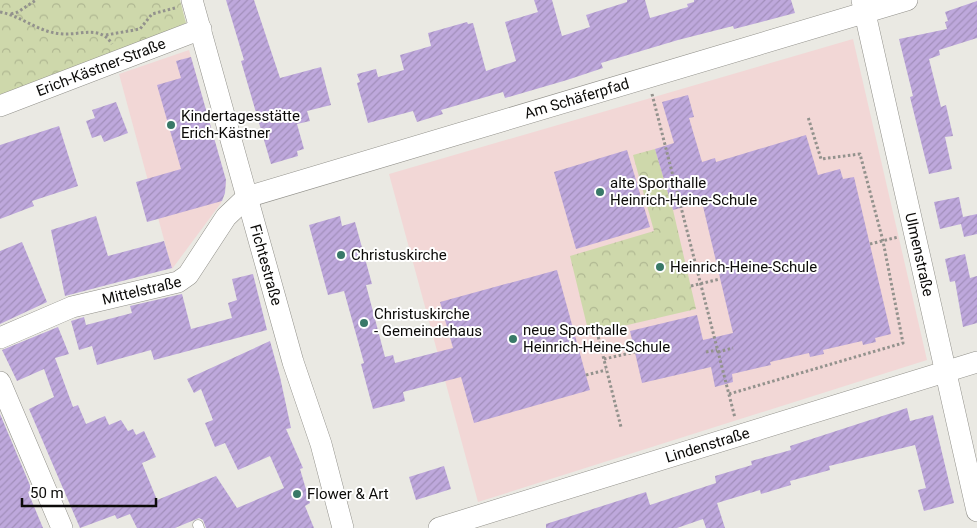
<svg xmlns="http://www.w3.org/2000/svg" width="977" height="528" viewBox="0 0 977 528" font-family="Roboto,sans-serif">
	<defs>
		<pattern id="park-crowns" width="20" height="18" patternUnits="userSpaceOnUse" patternTransform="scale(1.25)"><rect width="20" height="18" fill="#ced8ab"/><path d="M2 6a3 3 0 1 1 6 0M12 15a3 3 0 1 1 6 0" fill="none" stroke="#b0b892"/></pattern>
		<pattern id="building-hatch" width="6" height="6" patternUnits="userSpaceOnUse" patternTransform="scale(1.25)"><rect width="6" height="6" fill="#bea8dc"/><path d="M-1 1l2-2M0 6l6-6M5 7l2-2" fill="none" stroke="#a28fbb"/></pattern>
	</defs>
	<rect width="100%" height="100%" fill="#eae9e3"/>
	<g fill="#f2d7d6">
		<path d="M853,39L927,360L478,502L389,174Z"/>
		<path d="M189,50L226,184L221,203L172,269L119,74Z"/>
	</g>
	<g fill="url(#park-crowns)">
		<path d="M0,0H180L186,23L122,50L0,96Z"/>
		<path d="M655,149L673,210L696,309L589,334L570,256L654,231L633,155Z"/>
	</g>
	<g fill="url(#building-hatch)">
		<path d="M226,0H254L280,78L321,67L331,105L307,111L310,121L297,124L304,149L297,151L298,156L271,164L241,61L244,60Z"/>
		<path d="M534,0H552L562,36L590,27L586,15L627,2V0H645L650,18L688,7L687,4L694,2V0H791L795,13L734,29L733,26L678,40L601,63L603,68L567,80L505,98L503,92L441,110L443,114L417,122L413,111L368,123L357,83L360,82L357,74L376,69L378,77L404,70L400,55L431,46L428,33L467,22L468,24L473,23L486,71L516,61L505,22L538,12Z"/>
		<path d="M977,1V38L939,50L940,55L929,59L941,107L946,105L953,136L945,137L952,169L929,174L910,97L913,96L899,39L947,29L945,22L948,21L945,12Z"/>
		<path d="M191,57L226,180L225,193L222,201L147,222L136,182L181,169L157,85L181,78L176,61Z"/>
		<path d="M688,95L694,117L689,118L702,162L715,158L716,162L806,135L818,175L840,169L843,179L854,177L891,334L875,338L876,342L863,345L862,341L823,350L824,354L810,357L809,353L770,362L771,365L732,374L733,382L715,387L711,367L642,383L630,331L697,315L703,340L733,333L702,202L673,210L655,149L674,143L662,102Z"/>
		<path d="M116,102L128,133L104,142L101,135L92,138L86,121L95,118L92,110Z"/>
		<path d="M59,126L78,186L32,201L34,206L0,219V145Z"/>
		<path d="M627,150L650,227L576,249L554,172Z"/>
		<path d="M959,197L963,217L977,214V234L964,237L961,224L940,229L934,202Z"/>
		<path d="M96,216L108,256L164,241L172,268L65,296L51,230Z"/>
		<path d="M340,216L342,226L355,222L372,284L366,285L385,357L393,355L395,363L453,348L440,302L557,270L590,390L474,423L461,377L403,392L405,401L373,409L361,364L364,363L344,291L328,295L309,225Z"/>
		<path d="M22,242L47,302L0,324V251Z"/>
		<path d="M965,254L970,278L977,276V323L963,327L955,281L950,282L945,259Z"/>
		<path d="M253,274L267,330L154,360L151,350L97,365L92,346L79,350L71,321L84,317L86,325L132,313L130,306L182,294L191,329L232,318L228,303L237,300L232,279Z"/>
		<path d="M58,327L69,354L55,358L73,407L78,405L86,424L105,416L109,425L121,420L128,431L133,429L136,435L144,431L156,457L142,463L157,500L216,476L237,508L284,488L270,456L238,470L225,443L215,447L205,423L213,420L201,389L194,393L187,379L270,341L280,377L291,428L286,429L303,468L300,469L310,503L305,506L314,528H206L203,520L199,518L175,528H137L130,514L117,519L115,515L80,528L29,409L54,397L44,369L17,381L2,350Z"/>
		<path d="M907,408L910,421L933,415L954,503L924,511L918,490L926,488L915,445L829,466L830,470L790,481L791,485L761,494L760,490L717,503L725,528H706L703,519L677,528H546V524L646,492L650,505L716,483L715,476L752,465L751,461L791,450L790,446Z"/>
		<path d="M0,414L32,490L28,492L43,528H0Z"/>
		<path d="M444,466L451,489L416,500L409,477Z"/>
	</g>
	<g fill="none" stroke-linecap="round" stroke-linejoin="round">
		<g stroke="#92918b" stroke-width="11">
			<path id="service" d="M198,525L199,528"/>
		</g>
		<g stroke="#92918b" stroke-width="22">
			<g id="minor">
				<path id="s1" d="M192,0L293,362L321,444L343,528"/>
				<path id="s2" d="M862,0L977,511"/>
				<path id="s3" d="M0,106L201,29"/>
				<path id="s4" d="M0,338L72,307L178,282L188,275L226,217L247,197L907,0"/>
				<path d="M0,382L62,528"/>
				<path id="s5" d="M439,528L977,362"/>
			</g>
		</g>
		<g stroke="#93928d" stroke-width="3" stroke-dasharray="2.5 2.5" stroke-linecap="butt">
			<path d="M0,12C22,16 39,33 63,34C81,35 100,25 112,44"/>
			<path d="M11,14L18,12L36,0"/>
			<path d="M106,35L140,29L152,14L175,8"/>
			<path d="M652,94L735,418"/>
			<path d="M870,244L898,237"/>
			<path d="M691,286L720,279"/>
			<path d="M597,332L621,427"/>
			<path d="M706,352L717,350"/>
			<path d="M718,352L733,348"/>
			<path d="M604,359L635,352"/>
			<path d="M586,375L606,370"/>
			<path d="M729,394L903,343L883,241L860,154L821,159L808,117"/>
		</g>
		<use href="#service" stroke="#fff" stroke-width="10"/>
		<use href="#minor" stroke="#fff" stroke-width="21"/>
	</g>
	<g fill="#397968" stroke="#fff" stroke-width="2">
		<circle cx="171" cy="125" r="5"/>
		<circle cx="600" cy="192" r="5"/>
		<circle cx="341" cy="255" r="5"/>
		<circle cx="660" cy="267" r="5"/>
		<circle cx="364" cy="323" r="5"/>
		<circle cx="513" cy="339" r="5"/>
		<circle cx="297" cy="494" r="5"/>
	</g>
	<g text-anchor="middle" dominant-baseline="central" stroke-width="4" stroke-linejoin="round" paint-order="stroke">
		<g font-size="15" fill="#0c0b09" stroke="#fff">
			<text stroke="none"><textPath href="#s3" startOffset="108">Erich-Kästner-Straße</textPath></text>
			<text stroke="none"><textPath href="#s4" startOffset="642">Am Schäferpfad</textPath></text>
			<text stroke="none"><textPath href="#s2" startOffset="261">Ulmenstraße</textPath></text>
			<text stroke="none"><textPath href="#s1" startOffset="275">Fichtestraße</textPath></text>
			<text stroke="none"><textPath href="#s4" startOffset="150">Mittelstraße</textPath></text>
			<text stroke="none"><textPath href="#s5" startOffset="281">Lindenstraße</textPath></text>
		</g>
		<g font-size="15" fill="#0c0b09" stroke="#fff" text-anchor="start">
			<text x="181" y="116">Kindertagesstätte<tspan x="181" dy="17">Erich-Kästner</tspan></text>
			<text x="610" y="183">alte Sporthalle<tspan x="610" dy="17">Heinrich-Heine-Schule</tspan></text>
			<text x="351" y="255">Christuskirche</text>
			<text x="670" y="267">Heinrich-Heine-Schule</text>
			<text x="374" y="314">Christuskirche<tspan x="374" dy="17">- Gemeindehaus</tspan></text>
			<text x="523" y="330">neue Sporthalle<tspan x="523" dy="17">Heinrich-Heine-Schule</tspan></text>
			<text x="307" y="494">Flower &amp; Art</text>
		</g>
	</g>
	<path d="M22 498v8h134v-8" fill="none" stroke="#0c0b09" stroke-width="2.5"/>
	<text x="30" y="498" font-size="15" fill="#0c0b09" stroke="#ffffff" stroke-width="4" paint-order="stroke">50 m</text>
</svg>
